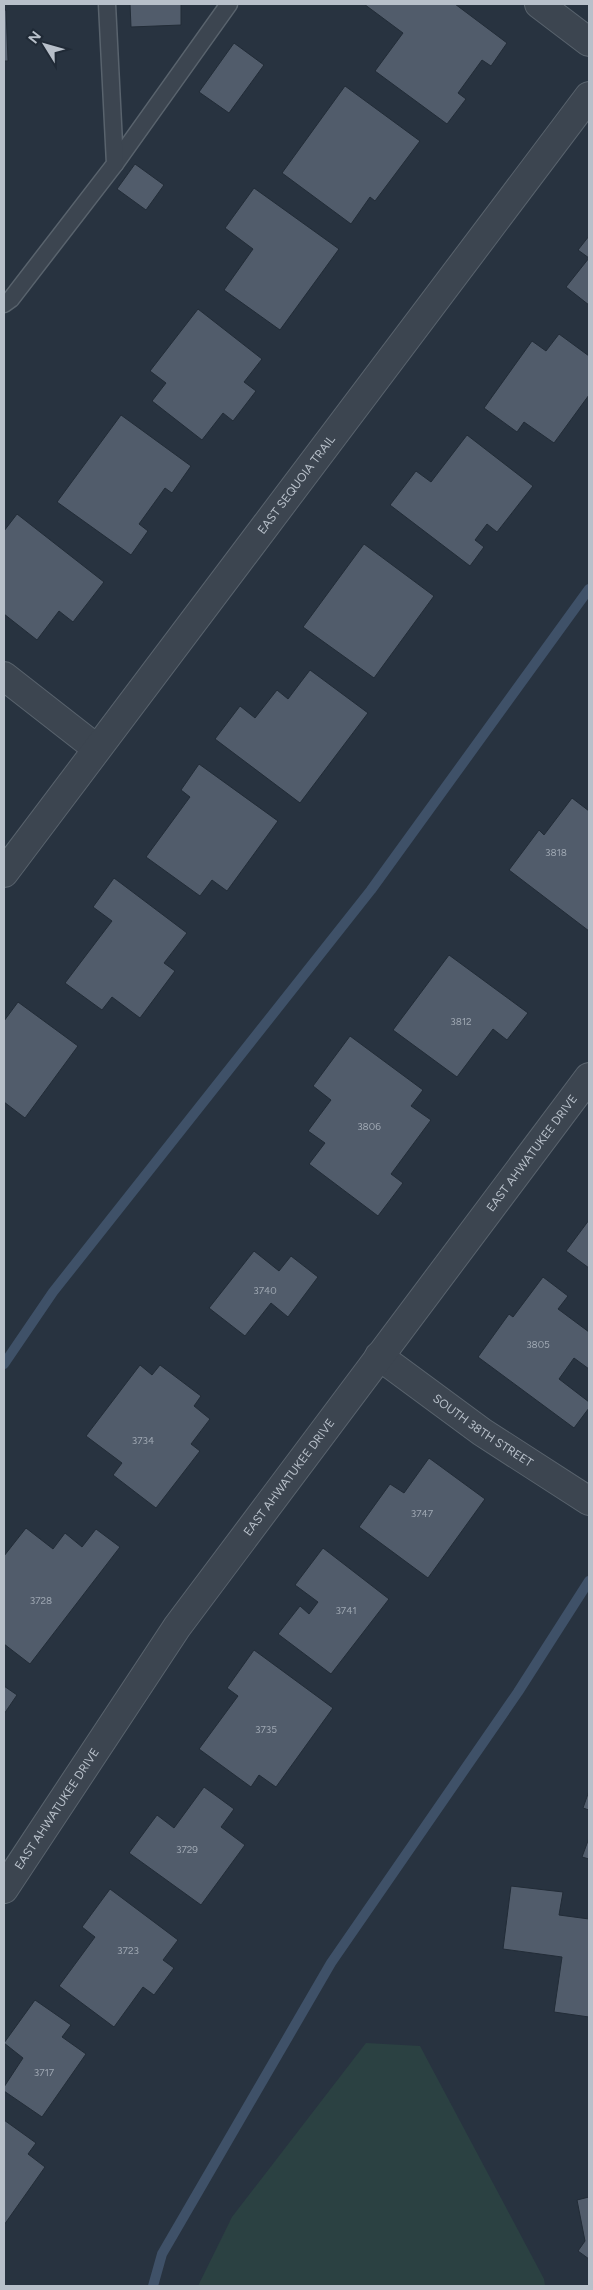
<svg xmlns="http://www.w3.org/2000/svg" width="593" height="2290" viewBox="0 0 593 2290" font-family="Figtree,sans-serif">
	<rect width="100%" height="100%" fill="#283340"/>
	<path fill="#2b4142" d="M366,2043L420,2046L544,2279L545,2286H198L232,2217Z"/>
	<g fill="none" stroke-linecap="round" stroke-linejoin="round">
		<g stroke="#3f5168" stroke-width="10">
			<path d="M4,1364L53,1292L371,890L589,589"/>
			<path d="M153,2286L162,2254L331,1963L518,1692L589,1581"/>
		</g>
	</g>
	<g fill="#515c6b" stroke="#222c37">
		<path d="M130,4H181V25L131,27Z"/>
		<path d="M364,4H455L507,43L491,66L482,60L458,93L466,99L447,124L375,71L403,33Z"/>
		<path d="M4,10H6L8,61H4Z"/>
		<path d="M234,43L264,65L229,113L199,92Z"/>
		<path d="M345,86L420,141L375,201L370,197L351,224L282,173Z"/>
		<path d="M135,164L164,185L146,210L117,189Z"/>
		<path d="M254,188L339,249L280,330L224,290L253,249L225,228Z"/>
		<path d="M589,236V305L566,287L589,258L578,250Z"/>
		<path d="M198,309L262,359L244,382L256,391L233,421L223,413L202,440L152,401L166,383L150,371Z"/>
		<path d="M559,334L589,356V395L554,443L524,422L517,432L484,408L532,341L546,351Z"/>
		<path d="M121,415L191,466L172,493L165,488L139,524L148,531L131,555L57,502Z"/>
		<path d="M467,435L533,486L497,532L487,524L475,540L484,547L470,566L390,505L416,471L431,482Z"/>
		<path d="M17,514L104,582L73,622L59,611L37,640L4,614V531Z"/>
		<path d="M364,544L434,596L374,678L303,627Z"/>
		<path d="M310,670L368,713L300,803L215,739L240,706L255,718L277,690L288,699Z"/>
		<path d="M199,764L278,821L227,891L212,880L200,896L146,857L190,797L181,790Z"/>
		<path d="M572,798L589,811V931L509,870L539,830L544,835Z"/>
		<path d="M114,878L187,933L164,963L175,971L140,1018L112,997L102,1010L65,983L112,921L93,907Z"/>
		<path d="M449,955L528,1013L507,1040L493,1029L457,1077L393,1030Z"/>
		<path d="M18,1002L78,1046L25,1118L4,1102V1021Z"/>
		<path d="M350,1036L423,1090L411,1106L431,1120L391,1174L403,1183L378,1216L309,1164L325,1143L308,1131L331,1100L313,1086Z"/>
		<path d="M589,1220V1268L566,1251Z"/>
		<path d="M254,1251L279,1271L291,1256L318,1277L288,1317L271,1303L245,1336L209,1308Z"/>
		<path d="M543,1277L568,1296L558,1309L589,1332V1369L574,1358L559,1379L589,1402V1408L574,1428L478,1357L509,1314L513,1317Z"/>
		<path d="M140,1365L152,1375L160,1365L201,1396L194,1406L210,1419L191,1444L200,1451L156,1508L113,1475L122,1463L86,1436Z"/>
		<path d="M429,1458L485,1499L428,1578L359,1527L390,1484L404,1493Z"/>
		<path d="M26,1528L53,1549L65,1533L82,1547L96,1529L120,1547L30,1664L4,1644V1556Z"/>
		<path d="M323,1548L389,1599L331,1674L278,1634L300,1606L309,1614L318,1602L295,1585Z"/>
		<path d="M254,1650L333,1708L276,1787L259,1775L251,1787L199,1749L238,1696L227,1688Z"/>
		<path d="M4,1686L17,1695L4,1714Z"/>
		<path d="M204,1787L234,1809L221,1827L245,1845L201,1905L129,1853L157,1815L174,1828Z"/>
		<path d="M589,1791V1810L583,1808Z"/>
		<path d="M589,1838V1859L582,1857Z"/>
		<path d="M511,1886L563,1892L559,1915L589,1919V2017L554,2012L562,1957L503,1949Z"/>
		<path d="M110,1889L178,1940L163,1960L174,1968L154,1995L143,1987L114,2027L59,1986L95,1937L82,1927Z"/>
		<path d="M35,2000L71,2025L62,2037L86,2054L42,2117L4,2091V2087L23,2058L4,2043Z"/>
		<path d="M4,2120L36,2143L28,2154L45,2167L4,2225Z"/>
		<path d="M589,2197V2259L578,2251L585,2241L577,2200Z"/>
	</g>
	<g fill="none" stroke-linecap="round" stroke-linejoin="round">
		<g stroke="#59636d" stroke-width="19">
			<g id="service">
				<path d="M115,164L229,4"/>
				<path d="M4,304L11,299L115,164L107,4"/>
			</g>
		</g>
		<g stroke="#59636d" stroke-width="30">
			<g id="minor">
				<path d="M539,4L589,42"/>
				<path d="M4,676L96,748"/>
				<path id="s1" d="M4,873L589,96"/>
				<path id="s2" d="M379,1356L482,1432L589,1501"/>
				<path id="s3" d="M4,1889L177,1627L589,1077"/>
			</g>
		</g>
		<use href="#service" stroke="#3c4550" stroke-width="16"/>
		<use href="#minor" stroke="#3c4550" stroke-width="28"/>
	</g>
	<g text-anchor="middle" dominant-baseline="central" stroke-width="4.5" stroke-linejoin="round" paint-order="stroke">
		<g font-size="10" fill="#9ea7b2">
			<text x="556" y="852">3818</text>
			<text x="461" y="1021">3812</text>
			<text x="369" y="1126">3806</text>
			<text x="265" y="1290">3740</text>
			<text x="538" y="1344">3805</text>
			<text x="143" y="1440">3734</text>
			<text x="422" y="1513">3747</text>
			<text x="41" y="1600">3728</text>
			<text x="346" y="1610">3741</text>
			<text x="266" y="1729">3735</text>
			<text x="187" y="1849">3729</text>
			<text x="128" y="1950">3723</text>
			<text x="44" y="2072">3717</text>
		</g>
		<g font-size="12" fill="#b8c0ca" stroke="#202a36">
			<text stroke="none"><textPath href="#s1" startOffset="486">EAST SEQUOIA TRAIL</textPath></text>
			<text stroke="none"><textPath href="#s3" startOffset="906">EAST AHWATUKEE DRIVE</textPath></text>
			<text stroke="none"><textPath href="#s2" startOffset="128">SOUTH 38TH STREET</textPath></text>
			<text stroke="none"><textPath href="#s3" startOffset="501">EAST AHWATUKEE DRIVE</textPath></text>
			<text stroke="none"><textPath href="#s3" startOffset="96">EAST AHWATUKEE DRIVE</textPath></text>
		</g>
	</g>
	<rect width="593" height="2290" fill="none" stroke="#b8c0ca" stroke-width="10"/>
	<g transform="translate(45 45) rotate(307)" stroke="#202a36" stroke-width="4" paint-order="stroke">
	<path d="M0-4L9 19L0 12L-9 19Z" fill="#b8c0ca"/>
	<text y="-8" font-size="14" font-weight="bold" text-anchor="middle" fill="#b8c0ca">N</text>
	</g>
</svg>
